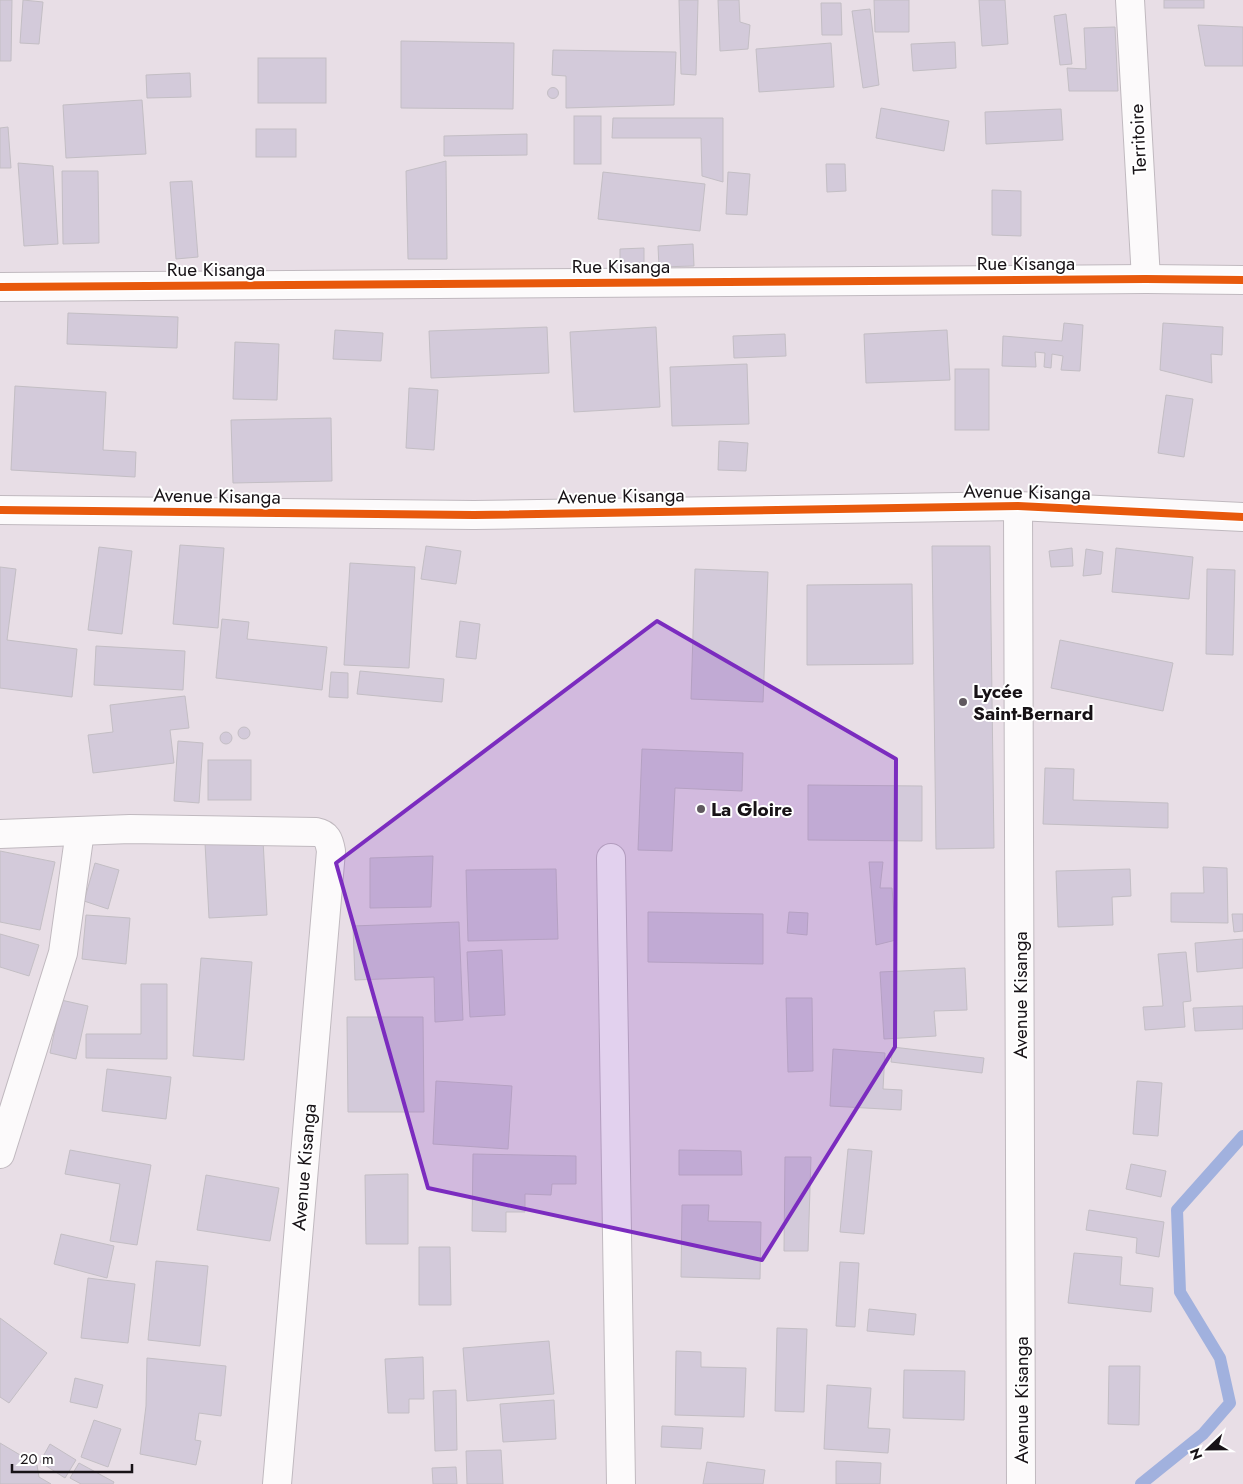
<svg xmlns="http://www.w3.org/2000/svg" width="1243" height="1484" viewBox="0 0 1243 1484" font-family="Jost,sans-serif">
	<rect width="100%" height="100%" fill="#e8dee6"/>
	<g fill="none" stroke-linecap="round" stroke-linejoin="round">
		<path stroke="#a1b1de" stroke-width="12" d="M1141,1484L1203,1434L1230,1403L1220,1358L1180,1292L1177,1210L1243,1136"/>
	</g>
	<g fill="#d3cada" stroke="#c3bec4">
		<path d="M0,0H12L11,61H0Z"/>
		<path d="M23,0L43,2L39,44L20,43Z"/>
		<path d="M679,0H698L696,75L681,74Z"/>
		<path d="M718,0H739L740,22L750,25L748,49L720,51Z"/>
		<path d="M874,0H909V32H875Z"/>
		<path d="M979,0H1005L1008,44L982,46Z"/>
		<rect x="1164" y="0" width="40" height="8"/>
		<path d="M821,3H841L842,35H822Z"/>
		<path d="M870,9L879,85L863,88L852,11Z"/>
		<path d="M1066,14L1072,64L1060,65L1054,16Z"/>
		<path d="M1198,25L1243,27V66H1205Z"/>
		<path d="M1115,27L1118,91H1069L1067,68L1086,69L1084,28Z"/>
		<path d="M401,41L514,43L513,109L401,108Z"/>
		<path d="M955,42L956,68L913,71L911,44Z"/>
		<path d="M831,43L834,87L759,92L756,49Z"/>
		<path d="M553,50L676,52L674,105L566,108V76L552,75Z"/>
		<rect x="258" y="58" width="68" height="45"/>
		<path d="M190,73L191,97L147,98L146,75Z"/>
		<circle cx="553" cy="93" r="5.5"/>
		<path d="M142,100L146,154L66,158L63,105Z"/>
		<path d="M881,108L949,121L944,151L876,138Z"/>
		<path d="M1061,109L1063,140L986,144L985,112Z"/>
		<rect x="574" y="116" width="27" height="48"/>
		<path d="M613,118H723V182L702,176L701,138H612Z"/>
		<path d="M8,127L11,168H0V128Z"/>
		<rect x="256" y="129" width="40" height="28"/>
		<path d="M527,134V155L444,156V136Z"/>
		<path d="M446,161L447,259H408L406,171Z"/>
		<path d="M18,163L53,166L58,244L24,246Z"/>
		<path d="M826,164H845L846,191L827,192Z"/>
		<path d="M62,171H98L99,243L63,244Z"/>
		<path d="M603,172L705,184L700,231L598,219Z"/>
		<path d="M728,172L750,174L747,215L726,214Z"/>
		<path d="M192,181L198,257L176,259L170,182Z"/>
		<path d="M992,190L1021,191V236L992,235Z"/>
		<path d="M693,244L694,266L659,267L658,246Z"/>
		<path d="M644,248V265L620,266V249Z"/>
		<path d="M68,313L178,317L177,348L67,344Z"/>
		<path d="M1064,323L1083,325L1080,371L1061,370L1063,356L1052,354L1051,368L1044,367L1045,353L1035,352L1036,367L1002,366L1003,336L1062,341Z"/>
		<path d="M1163,323L1223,327L1222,355L1211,354L1212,383L1160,370Z"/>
		<path d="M547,327L549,373L431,378L429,331Z"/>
		<path d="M656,327L660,407L574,412L570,332Z"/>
		<path d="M335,330L383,333L381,361L333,359Z"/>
		<path d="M947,330L950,380L866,383L864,334Z"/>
		<path d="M785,334L786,356L734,358L733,336Z"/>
		<path d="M235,342L279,344L277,400L233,399Z"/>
		<path d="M747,364L749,424L672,426L670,367Z"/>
		<rect x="955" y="369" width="34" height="61"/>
		<path d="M15,386L106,392L103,450L136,452L135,477L11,470Z"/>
		<path d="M409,388L438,390L434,450L406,448Z"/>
		<path d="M1166,395L1193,399L1184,457L1158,453Z"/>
		<path d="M331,418L332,481L233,483L231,420Z"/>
		<path d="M719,441L748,443L746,471L718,470Z"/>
		<path d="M180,545L224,548L218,628L173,624Z"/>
		<path d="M426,546L461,551L456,584L421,579Z"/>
		<path d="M932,546H990L994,848L936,849Z"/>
		<path d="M99,547L132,551L122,634L88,630Z"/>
		<path d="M1072,548L1073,566L1051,567L1049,551Z"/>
		<path d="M1116,548L1193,557L1189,599L1112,592Z"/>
		<path d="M1086,549L1103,552L1101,574L1083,576Z"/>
		<path d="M350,563L415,567L409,668L344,665Z"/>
		<path d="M0,567L16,569L7,640L77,649L72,697L0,688Z"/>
		<path d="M695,569L768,572L763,702L691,699Z"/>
		<path d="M1207,569L1235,570L1233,655L1206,654Z"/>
		<path d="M912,584L913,664L807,665V585Z"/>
		<path d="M222,619L249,622L247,639L327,647L322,690L216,678Z"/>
		<path d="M460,621L480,624L476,659L456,657Z"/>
		<path d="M1060,640L1173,663L1163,711L1051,688Z"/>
		<path d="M96,646L185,651L183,690L94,685Z"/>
		<path d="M360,671L444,679L442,702L357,694Z"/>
		<path d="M331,672L348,673V698L329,697Z"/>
		<path d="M185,696L189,728L170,730L174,763L93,773L88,735L113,732L110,705Z"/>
		<circle cx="244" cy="733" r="6"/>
		<circle cx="226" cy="738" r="6"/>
		<path d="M178,741L203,743L199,803L174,801Z"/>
		<path d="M642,749L743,753L742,791L675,788L672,851L638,850Z"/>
		<rect x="208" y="760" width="43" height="40"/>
		<path d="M1045,768L1074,769L1073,800L1168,803V828L1043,824Z"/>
		<path d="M808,785L922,786V841L808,840Z"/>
		<path d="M263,840L267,915L209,918L205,843Z"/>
		<path d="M0,851L55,862L40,930L0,922Z"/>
		<path d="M433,856L431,907L370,908V858Z"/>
		<path d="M869,862H883L880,888H892L896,940L876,945Z"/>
		<path d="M95,863L119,870L108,909L84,901Z"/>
		<path d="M1203,867L1227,868L1228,923L1171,922V893H1204Z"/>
		<path d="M556,869L558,939L468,941L466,870Z"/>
		<path d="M1130,869L1131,896L1112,897L1113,925L1058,927L1056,871Z"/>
		<path d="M648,912L763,914V964L648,962Z"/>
		<path d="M789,912L808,913L807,935L787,933Z"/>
		<path d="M1232,914H1243V931L1234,932Z"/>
		<path d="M86,915L130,918L126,964L82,959Z"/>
		<path d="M459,922L463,1020L435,1022L434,977L355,980L353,926Z"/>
		<path d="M0,934L39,945L29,976L0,967Z"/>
		<path d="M1243,939V968L1197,972L1195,943Z"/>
		<path d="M502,950L505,1015L470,1017L467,952Z"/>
		<path d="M1186,952L1191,1001L1183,1002L1185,1027L1145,1030L1143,1007L1163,1006L1158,954Z"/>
		<path d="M201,958L252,962L244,1060L193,1056Z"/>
		<path d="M965,968L967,1010L934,1011L936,1036L884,1039L880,972Z"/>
		<path d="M141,984H167V1059L86,1058V1034H141Z"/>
		<path d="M786,998H812L813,1071L788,1072Z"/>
		<path d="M61,1000L88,1006L76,1059L50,1053Z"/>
		<path d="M1243,1006V1029L1195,1031L1193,1008Z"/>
		<path d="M347,1017H423L424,1112H348Z"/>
		<path d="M893,1047L984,1058L982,1073L891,1062Z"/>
		<path d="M833,1049L885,1053L883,1089L902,1090L901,1110L830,1106Z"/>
		<path d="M107,1069L171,1077L166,1119L102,1111Z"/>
		<path d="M436,1081L512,1086L508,1149L433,1144Z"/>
		<path d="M1137,1081L1162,1083L1158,1136L1133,1134Z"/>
		<path d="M848,1149L872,1151L864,1234L840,1232Z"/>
		<path d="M70,1150L151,1165L137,1245L110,1241L120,1184L65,1174Z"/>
		<path d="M679,1150L741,1151L742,1175H679Z"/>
		<path d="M473,1154L576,1156V1184H552L551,1195L525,1194V1212H506V1232L472,1231Z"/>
		<path d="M785,1157H811L808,1251H784Z"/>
		<path d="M1131,1164L1166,1171L1161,1197L1126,1189Z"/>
		<path d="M408,1174V1244H366L365,1175Z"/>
		<path d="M206,1175L279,1188L270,1241L197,1230Z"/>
		<path d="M682,1205H709L708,1221L761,1222L760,1279L681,1277Z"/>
		<path d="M1089,1210L1164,1222L1159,1257L1136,1253L1137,1238L1086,1230Z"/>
		<path d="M61,1234L114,1246L107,1278L54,1264Z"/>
		<path d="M419,1247H450L451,1305H419Z"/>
		<path d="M1074,1253L1122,1257L1120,1285L1153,1288L1151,1312L1068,1303Z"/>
		<path d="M156,1261L208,1266L200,1346L148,1340Z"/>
		<path d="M840,1262L859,1263L855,1327L836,1326Z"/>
		<path d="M88,1278L135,1284L128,1343L81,1338Z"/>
		<path d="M869,1309L916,1314L914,1335L867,1331Z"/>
		<path d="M0,1318L47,1353L9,1403L0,1397Z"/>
		<path d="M777,1328L807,1329L804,1412L775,1411Z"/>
		<path d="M549,1341L554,1394L467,1401L463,1348Z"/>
		<path d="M676,1351L701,1352V1367L746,1368L744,1417L675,1415Z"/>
		<path d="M423,1357L424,1399H409V1413H388L385,1359Z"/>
		<path d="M147,1358L226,1366L221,1416L199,1413L195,1440L201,1441L196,1465L140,1454L146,1406Z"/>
		<path d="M1109,1366H1140L1139,1425L1108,1424Z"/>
		<path d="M904,1370L965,1371L964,1420L903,1418Z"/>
		<path d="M75,1378L103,1385L97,1408L70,1402Z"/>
		<path d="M827,1385L871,1388L868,1428L890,1429L888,1453L824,1449Z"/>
		<path d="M456,1390L457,1450L435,1451L433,1391Z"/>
		<path d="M554,1400L556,1439L503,1442L500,1404Z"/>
		<path d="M94,1420L121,1429L108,1467L81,1457Z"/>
		<path d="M662,1426L703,1428L701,1449L661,1447Z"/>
		<path d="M0,1443L37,1465L39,1477L51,1484H0Z"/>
		<path d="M50,1444L76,1460L65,1478L40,1462Z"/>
		<path d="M501,1450L503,1484H467L466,1451Z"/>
		<path d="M836,1461L881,1463L880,1484H836Z"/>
		<path d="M707,1462L765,1470L763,1484H703Z"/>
		<path d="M79,1463L114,1482L113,1484H81L70,1478Z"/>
		<path d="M456,1467L457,1484H433L432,1468Z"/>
	</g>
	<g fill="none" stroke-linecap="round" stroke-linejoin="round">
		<g stroke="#c0b9bf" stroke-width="30">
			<g id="minor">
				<path d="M1130,0L1146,279"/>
				<path d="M0,287L1146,279L1243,280"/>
				<path d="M1018,506L1021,1484"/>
				<path d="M0,510L474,515L1018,506L1243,517"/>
				<path d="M0,834L130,829L316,832C327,834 329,840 331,851L277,1484"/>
				<path d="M611,858L621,1484"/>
				<path d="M0,1154L63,953L80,831"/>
			</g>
		</g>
		<use href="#minor" stroke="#fcfafb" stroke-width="28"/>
		<g stroke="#fff" stroke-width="11">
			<g id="cycleway">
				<path d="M0,287L1146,279L1243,280"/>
				<path d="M0,510L474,515L1018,506L1243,517"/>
			</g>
		</g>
		<use href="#cycleway" stroke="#e8590c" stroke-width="8"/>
	</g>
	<path fill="#7b2cbf" fill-opacity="0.2" stroke="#7b2cbf" stroke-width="4" stroke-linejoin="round" d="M657,621L896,759L895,1047L762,1260L428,1188L336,863Z"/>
	<g fill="#60595f" stroke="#fff" stroke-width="2">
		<circle cx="963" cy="702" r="5"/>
		<circle cx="701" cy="809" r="5"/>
	</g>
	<g text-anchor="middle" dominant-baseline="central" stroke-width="4" stroke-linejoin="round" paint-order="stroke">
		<g font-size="19" fill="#171216" stroke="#fff">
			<text transform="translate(1138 139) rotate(-93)">Territoire</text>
			<text x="1026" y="263">Rue Kisanga</text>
			<text x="621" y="266">Rue Kisanga</text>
			<text x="216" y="269">Rue Kisanga</text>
			<text transform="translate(1027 492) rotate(1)">Avenue Kisanga</text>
			<text transform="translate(217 496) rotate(1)">Avenue Kisanga</text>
			<text transform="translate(621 496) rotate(-1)">Avenue Kisanga</text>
			<text transform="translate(1020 995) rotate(-90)">Avenue Kisanga</text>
			<text transform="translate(304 1167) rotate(-85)">Avenue Kisanga</text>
			<text transform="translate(1021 1400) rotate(-90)">Avenue Kisanga</text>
		</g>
		<g font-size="19" font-weight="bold" fill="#171216" stroke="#fff" text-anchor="start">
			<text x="973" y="691">Lycée<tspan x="973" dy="22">Saint-Bernard</tspan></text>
			<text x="711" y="809">La Gloire</text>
		</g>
	</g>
	<g transform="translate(1208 1449) rotate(248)" stroke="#ffffff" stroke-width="4" paint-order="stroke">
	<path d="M0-4L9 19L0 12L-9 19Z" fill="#171216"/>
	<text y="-8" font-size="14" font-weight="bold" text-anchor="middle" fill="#171216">N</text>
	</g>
	<path d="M12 1464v8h120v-8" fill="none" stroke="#171216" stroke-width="2.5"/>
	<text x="20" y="1464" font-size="15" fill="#171216" stroke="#ffffff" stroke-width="4" paint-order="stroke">20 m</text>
</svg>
